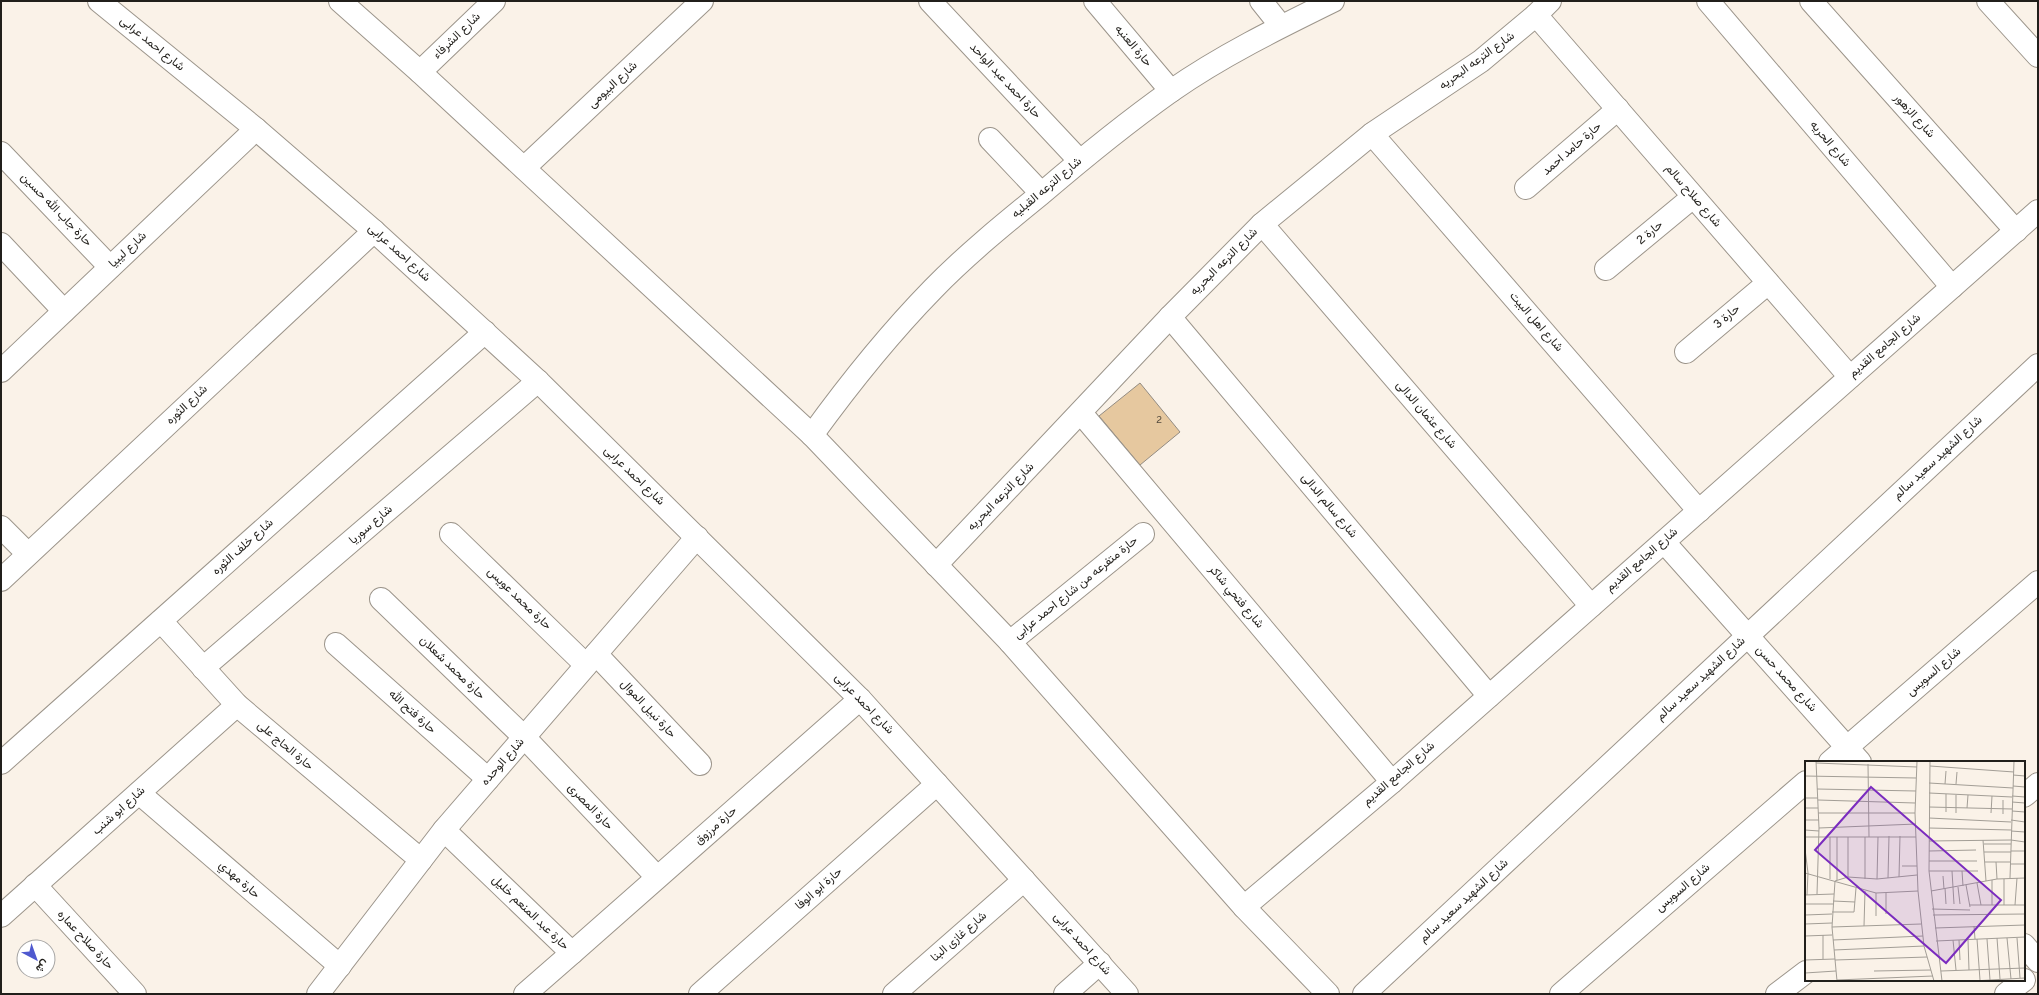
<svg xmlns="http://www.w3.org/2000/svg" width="2039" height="995" viewBox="0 0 2039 995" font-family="Overpass,Vazirmatn,sans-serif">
	<rect width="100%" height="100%" fill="#faf2e8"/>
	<path fill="#e6c89f" stroke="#938c83" d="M1140,383L1180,432L1140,465L1099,416Z"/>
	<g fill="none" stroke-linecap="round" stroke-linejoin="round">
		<g stroke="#9c958b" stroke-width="24">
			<g id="street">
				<path d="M930,1L1079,160"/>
				<path d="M1095,1L1171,91"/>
				<path d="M1261,1L1281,26"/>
				<path d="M1708,1L1952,287"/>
				<path d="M1811,1L2016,231"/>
				<path d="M1988,1L2038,56"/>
				<path d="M1536,15L1850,377"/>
				<path d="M420,72L494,1"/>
				<path d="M1372,134L1699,511"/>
				<path d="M990,139L1041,193"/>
				<path d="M1,153L110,267"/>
				<path d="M524,168L702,1"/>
				<path d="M1526,188L1618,109"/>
				<path d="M1262,224L1591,606"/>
				<path d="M1,244L64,311"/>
				<path d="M1606,269L1693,197"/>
				<path d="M1170,317L1489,696"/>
				<path d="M1686,352L1768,283"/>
				<path d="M1,371L256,129"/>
				<path d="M1081,413L1392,782"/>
				<path d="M812,435C849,384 888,335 933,289C966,255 1004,224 1041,194C1083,158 1126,123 1171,91C1221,56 1278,28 1333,1"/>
				<path d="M1,527L28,554"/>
				<path d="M451,534L586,665"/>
				<path d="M1664,542L1860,762"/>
				<path d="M936,565L1170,317L1262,224L1372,134L1481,61L1536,15L1550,1"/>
				<path d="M1,580L374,231"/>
				<path d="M381,599L524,737L657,877"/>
				<path d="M161,621L237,705L421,860"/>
				<path d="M1010,642L1143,534"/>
				<path d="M336,644L488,779"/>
				<path d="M596,654L700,764"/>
				<path d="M203,668L538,381"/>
				<path d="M1830,762L2038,582"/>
				<path d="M1,763L485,332"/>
				<path d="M139,793L340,966"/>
				<path d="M2024,796L2038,784"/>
				<path d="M444,830L572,953L525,994"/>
				<path d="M35,885L135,994"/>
				<path d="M1244,907L1392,782L2038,211"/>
				<path d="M1,916L237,705"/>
				<path d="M2024,945L2038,961"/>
				<path d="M572,953L860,699"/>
				<path d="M318,994L444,830L697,537"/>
				<path d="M700,994L937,784"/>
				<path d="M894,994L1024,880"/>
				<path d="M1065,994L1100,963"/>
				<path d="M1364,994L2038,365"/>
				<path d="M1561,994L1806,782"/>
				<path d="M1777,994L1806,972"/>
				<path d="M2006,994L2024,980"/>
			</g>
		</g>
		<g stroke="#9c958b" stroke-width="24">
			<g id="secondary">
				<path d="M99,1L256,129L374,231L538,381L860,699L1127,994"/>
				<path d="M340,1L420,72L812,435L1010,642L1244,907L1328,994"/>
			</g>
		</g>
		<use href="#street" stroke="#fff" stroke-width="22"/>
		<use href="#secondary" stroke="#fff" stroke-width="22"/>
	</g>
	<g text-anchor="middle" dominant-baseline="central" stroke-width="3" stroke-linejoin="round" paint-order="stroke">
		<g font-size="10" fill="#52493c">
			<text x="1159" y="420">2</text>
		</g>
		<g font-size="12" fill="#211f1b" stroke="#fff">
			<text transform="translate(457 36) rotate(-44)">شارع الشرفاء</text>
			<text transform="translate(152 44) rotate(39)">شارع احمد عرابى</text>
			<text transform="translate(1133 46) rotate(50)">حارة العنبه</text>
			<text transform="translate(1477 61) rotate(-36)">شارع الترعه البحريه</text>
			<text transform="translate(1005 81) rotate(47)">حارة احمد عبد الواحد</text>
			<text transform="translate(613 85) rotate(-43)">شارع البيومى</text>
			<text transform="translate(1914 116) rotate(48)">شارع الزهور</text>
			<text transform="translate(1830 144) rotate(50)">شارع الحريه</text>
			<text transform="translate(1572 149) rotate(-41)">حارة حامد احمد</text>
			<text transform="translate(1047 188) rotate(-40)">شارع الترعه القبليه</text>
			<text transform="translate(1693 196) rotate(49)">شارع صلاح سالم</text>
			<text transform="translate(56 210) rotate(46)">حارة جاب الله حسين</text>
			<text transform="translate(1650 233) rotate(-40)">حارة 2</text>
			<text transform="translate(128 250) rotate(-43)">شارع ليبيا</text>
			<text transform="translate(399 253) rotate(42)">شارع احمد عرابى</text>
			<text transform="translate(1224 262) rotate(-45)">شارع الترعه البحريه</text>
			<text transform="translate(1727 317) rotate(-40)">حارة 3</text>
			<text transform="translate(1536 322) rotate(49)">شارع اهل البيت</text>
			<text transform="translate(1885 346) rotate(-41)">شارع الجامع القديم</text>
			<text transform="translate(187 405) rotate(-43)">شارع الثوره</text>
			<text transform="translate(1426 415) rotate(49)">شارع عثمان الدالى</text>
			<text transform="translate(1938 458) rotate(-43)">شارع الشهيد سعيد سالم</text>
			<text transform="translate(634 476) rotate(44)">شارع احمد عرابى</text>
			<text transform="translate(1001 497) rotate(-46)">شارع الترعه البحريه</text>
			<text transform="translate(1329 506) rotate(50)">شارع سالم الدالى</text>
			<text transform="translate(371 525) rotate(-41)">شارع سوريا</text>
			<text transform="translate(243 547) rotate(-42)">شارع خلف الثوره</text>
			<text transform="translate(1642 560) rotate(-41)">شارع الجامع القديم</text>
			<text transform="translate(1076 588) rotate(-39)">حارة متفرعه من شارع احمد عرابى</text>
			<text transform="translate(1236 597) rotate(50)">شارع فتحي شاكر</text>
			<text transform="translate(519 599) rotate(44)">حارة محمد عويس</text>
			<text transform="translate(452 668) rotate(44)">حارة محمد شعلان</text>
			<text transform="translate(1934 672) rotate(-41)">شارع السويس</text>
			<text transform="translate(1701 679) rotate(-43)">شارع الشهيد سعيد سالم</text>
			<text transform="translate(1786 679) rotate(48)">شارع محمد حسن</text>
			<text transform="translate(864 704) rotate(46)">شارع احمد عرابى</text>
			<text transform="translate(648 709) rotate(47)">حارة نبيل الموال</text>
			<text transform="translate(412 712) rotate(42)">حارة فتح الله</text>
			<text transform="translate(285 746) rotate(40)">حارة الحاج على</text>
			<text transform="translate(503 762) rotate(-49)">شارع الوحده</text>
			<text transform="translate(1399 774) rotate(-41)">شارع الجامع القديم</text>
			<text transform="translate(590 807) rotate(46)">حارة المصرى</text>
			<text transform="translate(119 811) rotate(-42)">شارع ابو شنب</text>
			<text transform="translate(716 826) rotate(-41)">حارة مرزوق</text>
			<text transform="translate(239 880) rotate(41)">حارة مهدي</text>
			<text transform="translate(1683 888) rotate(-41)">شارع السويس</text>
			<text transform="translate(819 889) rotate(-41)">حارة ابو الوفا</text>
			<text transform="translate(1464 901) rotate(-43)">شارع الشهيد سعيد سالم</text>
			<text transform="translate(530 913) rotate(44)">حارة عبد المنعم خليل</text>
			<text transform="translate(959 937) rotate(-41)">شارع غازى البنا</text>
			<text transform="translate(85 940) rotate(47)">حارة صلاح عماره</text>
			<text transform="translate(1082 944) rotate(48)">شارع احمد عرابى</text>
		</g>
	</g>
	<g transform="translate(1805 761)">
		<rect width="220" height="220" fill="#faf2e8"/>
		<path fill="none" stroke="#a39e96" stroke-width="1" d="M11,0L14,67L12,133M112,0L110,52L113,130L119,185L129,220M125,0L124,110L137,220M11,2L112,6M63,3L64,76M125,5L209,11M208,14L220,15M0,15L111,17M124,22L208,27M140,23L141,10M151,23L152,11M208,25L220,26M12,28L111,30M124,32L207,36M207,35L220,36M0,37H13M13,39L110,42M207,41L220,42M124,46L207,48M0,47H13M162,47L163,34M207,50L220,51M141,51V33M13,52H110M151,52V34M186,52L187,35M198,53V39M124,57L206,61M0,59H14M206,59L220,61M14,67L111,63M124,67L206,69M0,69L14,70M206,70L220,71M0,76H111M25,76V118M60,76V118M178,79L181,120M206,79L220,81M124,80L206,79M179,83H206M0,88L3,112L2,134M124,90L171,89M206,90H220M179,91H206M124,100H172M180,101H205M191,101L192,118M205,103H220M97,105H112M124,110H157M147,110L149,143M0,112L71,132L113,130M138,115L139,128M43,116V76M94,116L95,75M83,117L84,75M205,117L209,0M72,118L73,76M32,119V76M187,119V144M172,122L176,144M161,124L165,146M158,125L157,110H173M153,126L155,143M140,127L141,143M126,130L192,118L220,117M81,132V153M0,134L29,133M28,140L50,141M0,143H28M165,144H220M199,144V118M210,144L212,117M127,148L165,149M27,151H49L51,127M0,154L27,153M128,154L220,153M71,155V132M0,163L27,162M59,165L60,130M169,165L170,178M27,166L116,163M130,167L220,164M18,174V198M0,175L27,174M192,177L195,218M202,177L206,218M212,177L215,217M172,178L175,219M182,178L185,219M28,179L118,175M148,179L151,209M154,179L155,199M163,179L164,209M131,180L220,176M29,189L119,185M0,199L30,198M30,199L122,196M69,210L126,209M136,210L220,207M0,212L31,210M32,219L128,215M32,220L27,166L30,120L43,116L72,118L112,114M168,220L220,217"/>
		<path fill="#7b2cbf" fill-opacity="0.15" stroke="#7b2cbf" stroke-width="2" d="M66,26L196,139L141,202L10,89Z"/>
		<rect width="220" height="220" fill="none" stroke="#211f1b" stroke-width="2"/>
	</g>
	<rect width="2039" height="995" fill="none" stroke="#211f1b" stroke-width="4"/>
	<g transform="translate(36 959) rotate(139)"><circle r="19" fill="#ffffff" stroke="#a6a5a4"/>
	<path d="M0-3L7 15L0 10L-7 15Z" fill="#4f59cf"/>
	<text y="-6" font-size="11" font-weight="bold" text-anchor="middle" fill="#211f1b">ش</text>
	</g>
</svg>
